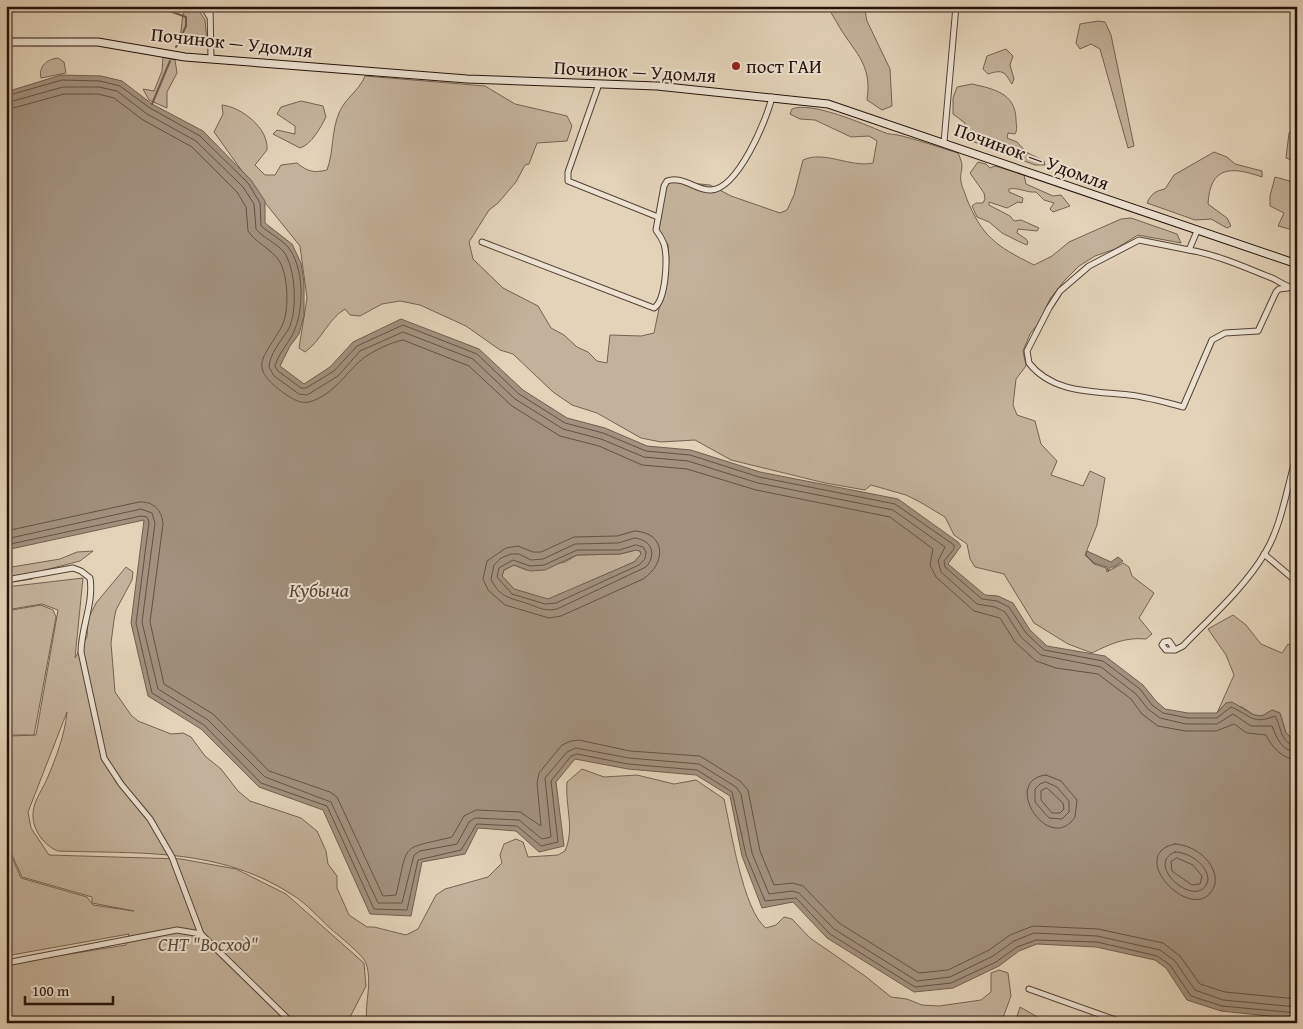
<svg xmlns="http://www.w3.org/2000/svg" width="1303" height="1029" viewBox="0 0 1303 1029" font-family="'Gentium Book Plus',serif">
	<rect width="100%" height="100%" fill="#e3d3b9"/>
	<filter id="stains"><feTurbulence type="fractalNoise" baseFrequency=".004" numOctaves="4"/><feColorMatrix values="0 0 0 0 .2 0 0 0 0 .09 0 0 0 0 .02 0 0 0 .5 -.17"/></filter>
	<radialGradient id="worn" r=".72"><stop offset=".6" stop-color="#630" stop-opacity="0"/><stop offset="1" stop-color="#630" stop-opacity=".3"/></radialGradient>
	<g fill="#c3b29b" stroke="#746252">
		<path d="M196,6L205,20L207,42L200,45L180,39L183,14L187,8Z"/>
		<path d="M829,6H864L867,21L890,69L892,106L882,110L867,100C873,62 852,51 836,21C833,16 830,12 829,6Z"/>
		<path d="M1098,21L1105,22L1111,35L1134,146L1128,148L1100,49L1091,44L1080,49L1076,43L1080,24Z"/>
		<path d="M1006,49L1013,56L1010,65L1014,79L1012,84C1004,72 1004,69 988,74L983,69L987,56Z"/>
		<path d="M163,57L175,60L177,73L167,92V108L149,100L143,89L154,91L162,71Z"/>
		<path d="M58,58L64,62L66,73L41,78C38,67 47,59 58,58Z"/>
		<path d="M365,76L485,86L515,104L567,116L572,126L567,141L537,143L529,164L525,165L516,182L498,203L489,210L469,242L473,259L503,288L538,306L551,328L564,335L577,347L588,352L597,361L607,363L610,335L641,336L654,333L669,260L668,245L656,226L665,187L670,181L710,185L731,196L780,213L787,210L794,195L803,160C825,150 850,168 873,163L877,141L869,136L851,137L815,120L800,119L790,114L792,109C811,101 864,124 883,132C889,135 896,134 902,136C921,141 939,147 958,153C966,169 959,170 961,182C962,188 965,192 966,197C982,237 996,246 1034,265L1052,256L1069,242L1121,219L1131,218L1177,234L1181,243L1138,235L1115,249L1095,256L1079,266L1064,281L1050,299L1040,321L1030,334L1023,351L1026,366L1016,379L1013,405L1017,415L1035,421L1041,444L1057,461L1051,475L1083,486L1090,471L1105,478L1097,525L1085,555L1094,564L1106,568L1107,572L1123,563L1129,567L1132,576L1154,593L1139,618L1152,634L1146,639C1125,637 1110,644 1092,653L1068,644L1034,623L1004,574L975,567L970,559L967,544L954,535L945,517L920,502L906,495L871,485L865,490L825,483L731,460L695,440L661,442L641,438L597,413L572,405L553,392L513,354L500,350L466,326L420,305L400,301L382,304L360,316L350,315L345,309C328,319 322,340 305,352L299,348L307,298L300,246L262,199L214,132L223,114L222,105C241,107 269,128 267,150L255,165L265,175H275L281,165L297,163C308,172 314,173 327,170C334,151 331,132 339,113C345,98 359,91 365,76Z"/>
		<path d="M972,84C994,89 1015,93 1016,119C1016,124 1018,129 1015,134L1008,133L1007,138L1017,142L1026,152L1044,161L1045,165H1035L961,137L965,123L953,114V98L957,87Z"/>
		<path d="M301,101L323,106L326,117C321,127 311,145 300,148L273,134L277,130L295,134V126L277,114L281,107Z"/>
		<path d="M1297,126V162L1286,158L1289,133Z"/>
		<path d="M1214,152L1227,157L1235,164L1262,171V177C1231,166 1210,166 1208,204L1227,218L1231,226L1227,228L1211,219L1195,220L1147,203C1151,194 1155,191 1165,189L1174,175Z"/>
		<path d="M978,162L986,164L990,168L995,166L1024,175L1026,184L1053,196L1061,195L1070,206L1053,212L1050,209L1054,203L1044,200L1036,192C1027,193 1018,187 1009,189V192L1023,198L1022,203L1018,202L1007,208L989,202V205L1010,216L1014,221L1021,220L1039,228L1037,231L1018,229L1017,233L1026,239L1028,242L1027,245L1020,242L1002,233L989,222L977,217L972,206L976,203H983L985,199L984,193L970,173Z"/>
		<path d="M1275,177L1297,183V231L1278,226L1284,213L1270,206V196Z"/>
		<path d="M636,550L640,551L641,556L634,562L548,600L514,589L502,576L504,570L514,565L526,570L565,562L577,555L620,554Z"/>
		<path d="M93,551L80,561L41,571L32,579L6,583V568L60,559L77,552Z"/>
		<path d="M126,567L133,572L132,580L116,610L114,620L111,643L115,692L131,715L138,721L171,734L183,733L191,737L205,756L221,769L238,791L250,801L301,818L317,831L326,851L328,864L337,876V888L349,915L367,927H374L406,935L418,929L436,895L445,889L488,877L502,863L500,855L504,844L516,839L523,842L528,857L558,855L565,851C575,828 565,807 567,782L582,769L604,777L637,775L674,784L696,780L724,799C731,829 743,911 766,928L776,925L784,917L792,919L810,938L865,976L891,997L907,999L922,1005L939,1006L981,1000L991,992V973L999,970L1008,973L1011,996L1001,1023H367C364,1002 373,984 366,963C364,956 338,935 331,929C319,918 307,904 294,896C220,847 142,854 58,851C42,845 29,825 34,807C36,798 43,788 47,779C56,758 65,734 67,712L28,812L31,828L49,855L181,859L236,869L286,894L356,956L364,963L366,986L347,1023H6V964L126,945L129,934L6,956V844L21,878L87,897L93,905L134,911L92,903V897L22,877L6,842V746L11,736L36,735L58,610L42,604L6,610V587L83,578L75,658L87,637L88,619L96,603Z"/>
		<path d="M41,605L53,610L56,617L34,735H10L6,743V611Z"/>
		<path d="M1233,615L1246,625L1261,644L1282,653L1288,644L1297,648V743L1286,733L1280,713L1272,710L1262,716L1254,715L1242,707L1226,703L1217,713L1234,675L1226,655L1208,629Z"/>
		<path d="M1020,1007L1048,1023H1015Z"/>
	</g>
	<g fill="#a2917e" stroke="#705e50" fill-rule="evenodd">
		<path d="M61,75L101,76L122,81L152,104L203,131L251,180L265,201V223L292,244L301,263L304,283V316L299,334L290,346L280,366L304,384L330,367L353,342L401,319L479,349L523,390L567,418L605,428L647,446L691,450L760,472L898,499L958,542L961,546L948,564L985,595L998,596L1013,603L1030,630L1047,646L1105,656L1143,685L1156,701L1165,709L1188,713H1217L1226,703L1232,702L1254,715L1262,716L1272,710L1280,713L1286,733L1297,743V1019L1221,1011L1187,1000L1166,968L1155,960L1096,947L1037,944L1019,951L999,966L953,988L914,992L827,938L793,902L762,908L742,856L730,796L696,775L628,769L575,759L556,782L564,846L539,852L516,831L478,828L465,854L422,862L411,916L370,914L323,810L259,787L201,729L148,696L131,623L144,520L6,550V92ZM636,550L640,551L641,554L634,562L548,599L514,589L502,576L504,570L514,565L530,571L545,570L577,555L620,554Z"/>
		<path d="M1087,551L1111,562L1118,557L1123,561L1114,567H1111L1108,571L1107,567L1094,563L1086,555Z"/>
	</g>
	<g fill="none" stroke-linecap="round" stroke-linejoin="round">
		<g stroke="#635244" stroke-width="1">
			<path d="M6,96L62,80L100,81L120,86L150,108L200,136L248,183L260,203L261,226C269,233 281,239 288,247C304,267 304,306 295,329C290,342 279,352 275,366L278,371L301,388H306L334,371L357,346L403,325L477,354L519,394L565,423L603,433L646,451L690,455L759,477L895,504L954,545V549L944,561L945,567L982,599L997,601L1009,607L1026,633L1044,650L1103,661L1140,689L1152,705L1163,713L1188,718H1217L1231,707C1252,716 1252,725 1275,716C1282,728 1280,744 1297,746"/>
			<path d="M6,103L63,87H99L117,91L147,114L196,141L243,187L254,204L256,229C263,238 275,242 283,251C296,266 298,313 288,330C281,341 270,353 269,367L274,376L299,394L307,395L338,376L360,351L403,332L473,359L515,399L563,429L601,439L644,457L688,461L758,483L893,510L945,547L938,561L941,572L977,604L995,607L1005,612L1021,637L1041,655L1101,667L1136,694L1148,709L1160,718L1186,724H1217L1233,714L1251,726H1272C1277,738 1281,751 1297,752"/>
			<path d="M6,110L64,94H98L114,98L143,120L192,147L237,192L246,207L248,231C258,246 278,251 283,269C288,285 289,311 282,326C263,360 247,366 285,394C293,399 300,404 309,402C335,395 347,370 365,357C375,350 392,342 403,340L469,366L512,406L560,436L599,446L642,465L687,469L756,490L890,517L933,549L930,565L936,577L974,611L1000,618L1015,642L1036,661L1056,668L1098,674L1131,699L1142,714L1158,726L1185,731H1216L1234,724L1247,733L1266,735C1272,747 1282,759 1297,760"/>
			<path d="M6,531L139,502C153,501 162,510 163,524L150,622L164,684L213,714L269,771L330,792L337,797L383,896L396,895C409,841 399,850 452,837L464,816L476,810L520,812L541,826L537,783L539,773L562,745L571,741L579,740L630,751L700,756L740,781L748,790L760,851L774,885L793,883L803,886L839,923L919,973L948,970L989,950L1010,935L1033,926L1098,929L1163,943L1180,956L1200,984L1225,992L1297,999"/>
			<path d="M635,531C667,533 666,564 643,579L561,616L549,618L505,605L488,590L483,579L487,561L506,548L518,546L533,552H541L574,537L617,536Z"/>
			<path d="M635,538C652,540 657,555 646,567L557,609C544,612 538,607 526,603C510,598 499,597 491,579L494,565L501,558L511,554H519L531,560L543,559L575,544L618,543Z"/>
			<path d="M6,539L141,509L152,513L155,523L142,622L158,689L208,720L265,777L331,802L378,903H402L414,855L420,851L457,844L469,822L475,818L519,820L542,839L551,837L545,778L567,752L576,748L629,758L699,764L736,787L741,794L752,853L769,894L792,891L799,893L834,929L917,981L950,977L993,956L1014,941L1034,933L1097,936L1160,950L1175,961L1195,990L1223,1000L1297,1007"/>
			<path d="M6,545L141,516L147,517L149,522L136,623L152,693L204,725L261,783L327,806L374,909L407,910L418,860L461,850L477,824L517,826L541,846L558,842L551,781L571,756L577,754L628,764L697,770L732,792L746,855L765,901L796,898L830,934L915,987L951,983L996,962L1017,947L1036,940L1097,942L1157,956L1170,965L1191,996L1222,1006L1297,1013"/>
			<path d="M636,545L643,547L646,552L645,559L639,565L556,603L545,604L512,594L497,577L499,568L513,560L530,566L544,565L577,550H619Z"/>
			<path d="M1046,775L1061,781L1077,800L1075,817C1049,856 1000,780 1046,775Z"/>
			<path d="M1046,782L1057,787L1069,801V812L1062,819L1049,818L1035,802V789L1040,784Z"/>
			<path d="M1047,788L1063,803L1064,809L1060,813H1052L1041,800V791Z"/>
			<path d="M1175,844C1195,845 1218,863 1215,884C1199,932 1122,855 1175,844Z"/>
			<path d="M1175,852C1189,852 1208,865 1208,880C1200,913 1142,865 1175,852Z"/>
			<path d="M1177,858L1193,865L1202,876L1200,884L1192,885L1172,871L1171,862Z"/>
		</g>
		<g stroke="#705e50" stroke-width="2">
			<path d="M156,6L186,17V26L176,47"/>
			<path d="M152,104L170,61"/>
		</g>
		<g stroke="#544236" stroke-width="7">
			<g id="minor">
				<path d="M203,6L209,16"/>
				<path d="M210,6L211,59"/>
				<path d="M599,84L568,172V181L658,217"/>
				<path d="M944,142L956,6"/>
				<path d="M1197,231L1189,250C1218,255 1244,267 1272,278C1281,282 1287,288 1297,289"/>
				<path d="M482,242L654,308C666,300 668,258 664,244C662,239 659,234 656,230L664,186L667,181C682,175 697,191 711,190C738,189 767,119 772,97"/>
				<path d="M1189,250L1139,240L1089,266L1060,291L1049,308L1027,351L1029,363C1053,394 1095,391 1129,395C1148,397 1165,402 1183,407L1212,340L1225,333L1258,331L1276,292L1279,289L1288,288"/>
				<path d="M1264,554L1297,582"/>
				<path d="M6,580L73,568L81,571L90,578C94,603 81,628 81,652L104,758L121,784L150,819L172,857L201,934"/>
				<path d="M1175,650L1169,641L1164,642L1162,645L1166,650H1175L1183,646C1210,618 1245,587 1265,553C1282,525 1287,486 1297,454"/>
				<path d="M6,963L177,930L201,934L292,1023"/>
				<path d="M1029,989L1124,1023"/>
			</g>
		</g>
		<g stroke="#24120a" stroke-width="9">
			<path id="secondary" d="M6,42H98L185,57L467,79L657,86L828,104L1297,264"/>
		</g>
		<use href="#minor" stroke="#ede2d2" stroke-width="5"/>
		<use href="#secondary" stroke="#ede2d2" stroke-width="7"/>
	</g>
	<circle fill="#8f2418" stroke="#ede2d2" stroke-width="2" cx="736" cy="66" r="5"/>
	<g text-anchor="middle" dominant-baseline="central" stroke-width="4" stroke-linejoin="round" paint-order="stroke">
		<g font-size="19" fill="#24120a" stroke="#ede2d2">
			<text transform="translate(232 42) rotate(6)">Починок — Удомля</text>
			<text transform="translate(635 71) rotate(3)">Починок — Удомля</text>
			<text transform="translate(1032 156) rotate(20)">Починок — Удомля</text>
		</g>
		<g font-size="19" fill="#24120a" stroke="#ede2d2" text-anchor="start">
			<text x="746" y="66">пост ГАИ</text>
		</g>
		<g font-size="19" font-style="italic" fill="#5c4a3d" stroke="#ede2d2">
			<text x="208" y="944">СНТ "Восход"</text>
		</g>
		<g font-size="20" font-style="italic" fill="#564538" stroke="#ede2d2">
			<text x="319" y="589">Кубыча</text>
		</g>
	</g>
	<rect width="1303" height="1029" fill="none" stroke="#e3d3b9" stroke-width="25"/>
	<rect x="8" y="8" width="1288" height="1014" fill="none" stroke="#24120a" stroke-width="2.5"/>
	<rect x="12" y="12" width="1278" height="1004" fill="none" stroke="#24120a"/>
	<path d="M25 996v8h88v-8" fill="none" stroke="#24120a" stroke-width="2.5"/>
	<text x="32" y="996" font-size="15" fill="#24120a" stroke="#ede2d2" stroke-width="4" paint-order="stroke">100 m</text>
	<rect width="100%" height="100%" filter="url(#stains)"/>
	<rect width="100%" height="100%" fill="url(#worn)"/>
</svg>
